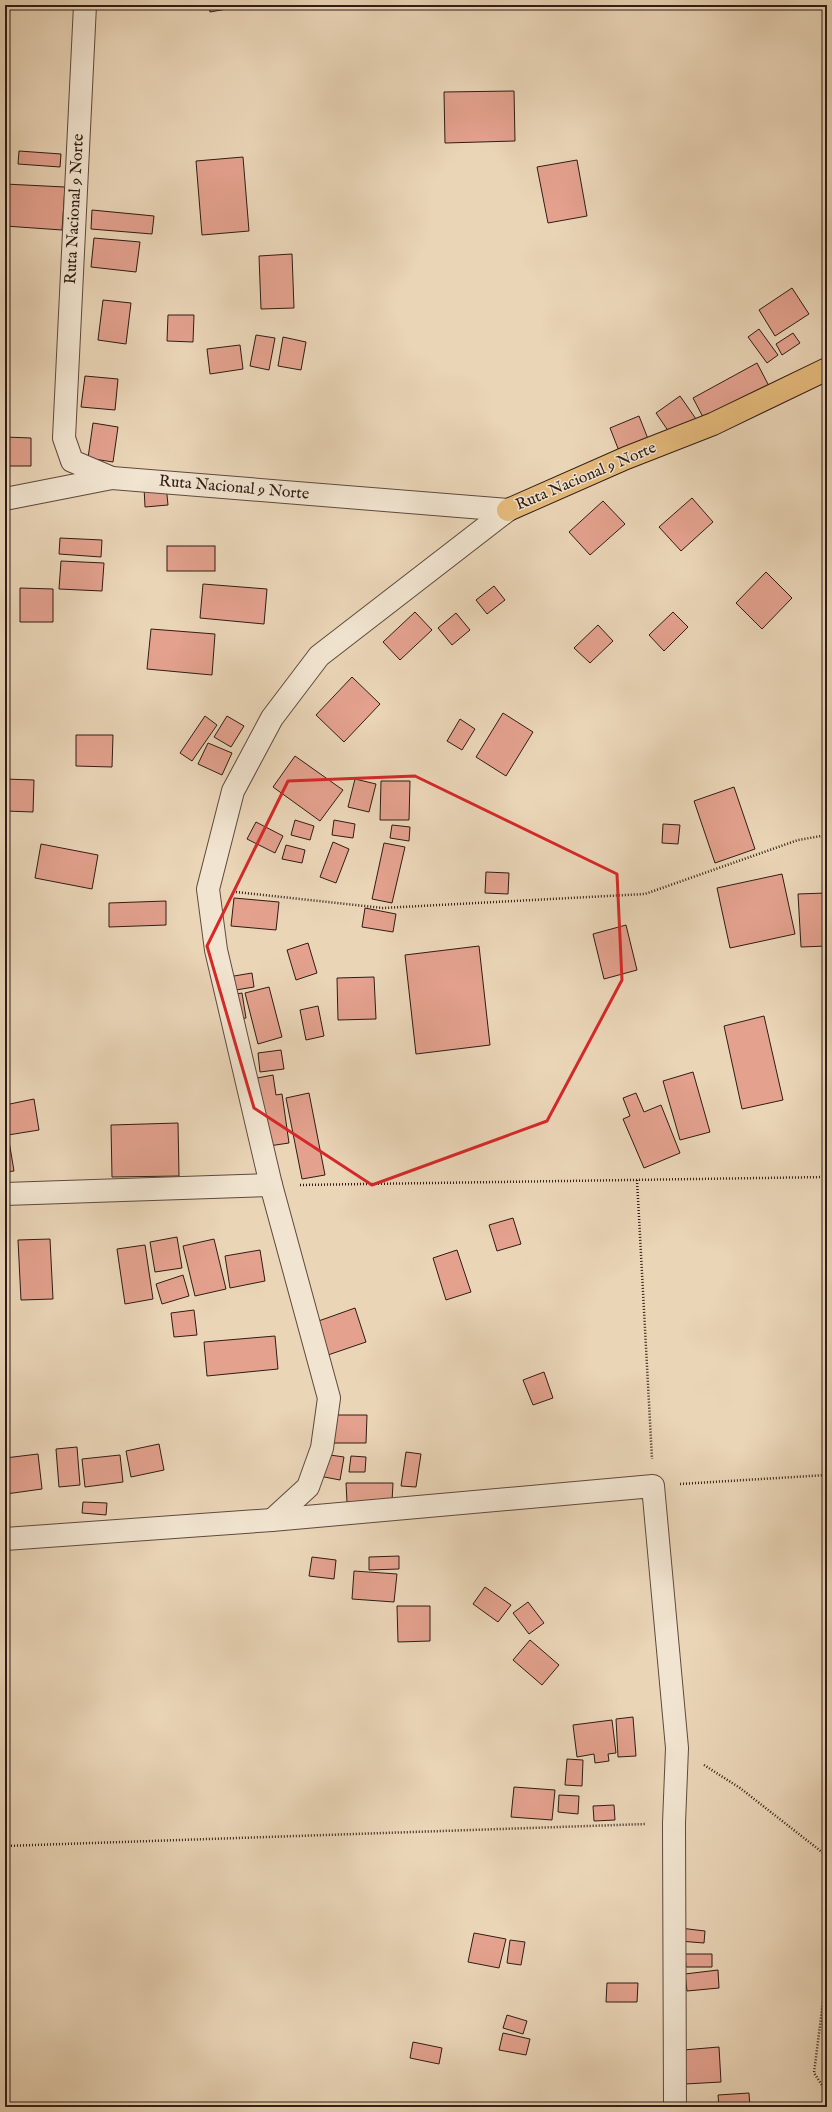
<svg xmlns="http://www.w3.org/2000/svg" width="832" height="2112" viewBox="0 0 832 2112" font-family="'IM FELL English',serif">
	<rect width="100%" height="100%" fill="#ead5b7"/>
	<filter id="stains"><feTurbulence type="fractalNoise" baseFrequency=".005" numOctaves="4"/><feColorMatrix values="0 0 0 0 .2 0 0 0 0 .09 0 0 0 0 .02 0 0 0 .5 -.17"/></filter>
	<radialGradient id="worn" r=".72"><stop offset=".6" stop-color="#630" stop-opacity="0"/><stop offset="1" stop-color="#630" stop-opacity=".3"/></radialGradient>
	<g fill="#e3a18e" stroke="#301c14">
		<path d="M209,5H249L210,12Z"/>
		<path d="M514,91L515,141L445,143L444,92Z"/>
		<path d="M19,151L61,154L60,167L18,164Z"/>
		<path d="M243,157L249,231L202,235L196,161Z"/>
		<path d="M577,160L587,216L548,223L537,167Z"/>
		<path d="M5,184L65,187L62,230L5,226Z"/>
		<path d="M92,210L154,216L152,234L91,229Z"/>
		<path d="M94,238L140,242L136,272L91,267Z"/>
		<path d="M292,254L294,308L261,309L259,256Z"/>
		<path d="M792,288L809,314L775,336L759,310Z"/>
		<path d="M103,300L131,303L126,344L98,340Z"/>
		<path d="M168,315H194L193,342L167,341Z"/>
		<path d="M759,329L778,355L767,363L748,337Z"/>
		<path d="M793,333L800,343L782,355L776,344Z"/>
		<path d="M256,335L275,338L269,370L250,366Z"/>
		<path d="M283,337L306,342L301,370L278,366Z"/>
		<path d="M240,345L243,369L210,374L207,349Z"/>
		<path d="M757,363L769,386L705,421L693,398Z"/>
		<path d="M85,376L118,379L115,410L81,407Z"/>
		<path d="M680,396L696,419L671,435L656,413Z"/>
		<path d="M639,416L650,444L621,456L610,428Z"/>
		<path d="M93,423L118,427L113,462L88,458Z"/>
		<path d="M5,437L31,438V466H5Z"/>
		<path d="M166,485L168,505L145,507L144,487Z"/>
		<path d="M692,498L713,522L681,551L659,527Z"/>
		<path d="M603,501L625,524L590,555L569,532Z"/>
		<path d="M60,538L102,540L101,557L59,554Z"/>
		<rect x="167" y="546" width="48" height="25"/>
		<path d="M61,561L104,563L102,591L59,589Z"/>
		<path d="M766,572L792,598L762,629L736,603Z"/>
		<path d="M203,584L267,589L264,624L200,618Z"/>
		<path d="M494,586L505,600L487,614L476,600Z"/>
		<path d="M20,588L53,589V622H20Z"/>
		<path d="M415,612L432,630L400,660L383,642Z"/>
		<path d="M673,612L688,627L664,651L649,635Z"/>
		<path d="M456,613L470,630L452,645L438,628Z"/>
		<path d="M598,625L613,641L590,663L574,648Z"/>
		<path d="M151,629L215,634L212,675L147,669Z"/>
		<path d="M352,677L380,704L344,742L316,715Z"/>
		<path d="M503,713L533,732L506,776L476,757Z"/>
		<path d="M205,716L217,725L192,761L180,753Z"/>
		<path d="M227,716L244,726L231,747L214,737Z"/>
		<path d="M460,719L475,729L462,750L447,741Z"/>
		<path d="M76,735H113L112,767L76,766Z"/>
		<path d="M208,743L232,753L222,775L198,764Z"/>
		<path d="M295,756L343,790L320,821L273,787Z"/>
		<path d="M5,779L34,780L33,812L5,811Z"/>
		<path d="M355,779L376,784L369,812L348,807Z"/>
		<path d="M381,781H410L409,820H380Z"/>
		<path d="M734,787L755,849L715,863L694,801Z"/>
		<path d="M295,820L314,826L310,840L291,835Z"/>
		<path d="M334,820L355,824L353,838L332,835Z"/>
		<path d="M256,822L283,836L275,853L247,839Z"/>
		<path d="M663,824L680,825L678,844L662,843Z"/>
		<path d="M392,825L410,827L409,841L390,838Z"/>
		<path d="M333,842L349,849L336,883L320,877Z"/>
		<path d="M384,843L405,847L392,903L372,899Z"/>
		<path d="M41,844L98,855L92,889L35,878Z"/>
		<path d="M286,845L305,850L302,863L282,859Z"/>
		<path d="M486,872L509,873L508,894L485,893Z"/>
		<path d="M782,874L795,934L730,948L717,888Z"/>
		<path d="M826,893L827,946L801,947L798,894Z"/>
		<path d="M234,898L279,902L276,930L231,926Z"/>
		<path d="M166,901V925L109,927V903Z"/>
		<path d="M365,908L396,914L393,932L362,927Z"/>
		<path d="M626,925L637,970L604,979L593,934Z"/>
		<path d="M308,943L317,973L296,980L287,950Z"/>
		<path d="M479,946L490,1045L416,1054L405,955Z"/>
		<path d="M252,973L254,987L230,991L228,977Z"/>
		<path d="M374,977L376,1019L338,1020L337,978Z"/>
		<path d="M269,987L282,1037L258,1044L245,993Z"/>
		<path d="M242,993L246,1018L235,1020L231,995Z"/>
		<path d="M318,1006L324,1036L306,1040L300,1010Z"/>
		<path d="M764,1016L783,1100L742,1109L724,1026Z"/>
		<path d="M281,1050L284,1069L260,1072L258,1053Z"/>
		<path d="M693,1072L710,1132L680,1140L663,1081Z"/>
		<path d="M273,1075L276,1095L282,1094L289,1143L262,1147L252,1079Z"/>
		<path d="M309,1093L325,1175L302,1179L286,1098Z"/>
		<path d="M636,1093L644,1112L661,1105L680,1153L644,1168L623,1119L630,1116L623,1098Z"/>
		<path d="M34,1099L39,1130L8,1135L14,1171L5,1172V1105Z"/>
		<path d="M178,1123L179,1176L112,1177L111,1125Z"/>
		<path d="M513,1218L521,1244L497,1251L489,1225Z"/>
		<path d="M177,1237L182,1268L155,1272L150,1242Z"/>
		<path d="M50,1239L53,1299L21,1300L18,1240Z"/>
		<path d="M214,1239L226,1289L195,1296L183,1246Z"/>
		<path d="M145,1245L153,1299L125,1304L117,1249Z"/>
		<path d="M260,1250L265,1281L230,1288L225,1256Z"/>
		<path d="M457,1250L471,1292L446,1300L433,1258Z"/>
		<path d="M183,1275L189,1296L162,1304L156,1284Z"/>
		<path d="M355,1308L366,1342L325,1356L313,1323Z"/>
		<path d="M194,1310L197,1335L174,1337L171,1313Z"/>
		<path d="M275,1336L278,1369L207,1376L204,1342Z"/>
		<path d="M544,1372L553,1398L533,1405L523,1380Z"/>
		<path d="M328,1415H367L366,1443H327Z"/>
		<path d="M159,1444L164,1470L131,1477L126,1451Z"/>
		<path d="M77,1447L80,1485L59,1487L56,1449Z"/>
		<path d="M406,1452L421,1454L416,1487L401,1486Z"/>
		<path d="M38,1454L42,1489L6,1494L5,1458Z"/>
		<path d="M323,1454L344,1457L340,1480L319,1476Z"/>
		<path d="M120,1455L123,1482L85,1487L82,1459Z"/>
		<path d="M351,1456L366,1457L365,1472H349Z"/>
		<path d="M346,1483H393L392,1502H347Z"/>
		<path d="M83,1502L107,1503L106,1515L82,1513Z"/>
		<path d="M399,1556V1569L369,1570V1557Z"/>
		<path d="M312,1557L336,1560L334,1579L309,1576Z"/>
		<path d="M354,1571L397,1574L394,1602L352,1599Z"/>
		<path d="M485,1587L511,1605L498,1622L473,1604Z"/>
		<path d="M528,1602L544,1623L529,1634L513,1613Z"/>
		<path d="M397,1606H430V1641L398,1642Z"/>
		<path d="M530,1640L559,1665L542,1685L513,1660Z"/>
		<path d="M633,1717L636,1756L618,1757L616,1719Z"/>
		<path d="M612,1720L616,1753L608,1754L609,1761L595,1763L594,1754L577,1757L573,1725Z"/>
		<path d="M567,1759L583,1760L582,1786L565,1785Z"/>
		<path d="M514,1787L555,1790L552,1820L511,1817Z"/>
		<path d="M559,1795L579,1796L578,1814L558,1812Z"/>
		<path d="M614,1805L615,1820L594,1821L593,1806Z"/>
		<path d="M680,1928L705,1931L704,1943L679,1941Z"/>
		<path d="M474,1933L506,1939L499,1968L468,1962Z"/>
		<path d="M510,1940L525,1942L521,1965L507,1963Z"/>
		<path d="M685,1954H712V1967H686Z"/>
		<path d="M718,1970L719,1988L687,1991L685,1974Z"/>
		<path d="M607,1983H638L637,2002H606Z"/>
		<path d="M507,2015L527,2021L523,2034L503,2028Z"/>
		<path d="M503,2033L530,2039L526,2055L499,2050Z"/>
		<path d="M413,2042L442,2048L439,2064L410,2058Z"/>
		<path d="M719,2047L721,2082L685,2084L683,2050Z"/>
		<path d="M749,2093L750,2107H719L718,2095Z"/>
	</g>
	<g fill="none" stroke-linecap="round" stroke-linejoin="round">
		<g stroke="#5e4a3d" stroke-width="24">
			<g id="minor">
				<path d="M85,5L64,438L72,461L112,478L508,510"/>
				<path d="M5,499L112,478"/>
				<path d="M5,1194L271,1185"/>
				<path d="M272,1520L308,1487L322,1448L329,1398L271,1185L216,950L208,889L233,791L272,718L319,656L508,510"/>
				<path d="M5,1539L272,1520L653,1486L677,1748L674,1823L675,2107"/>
			</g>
		</g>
		<g stroke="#301c14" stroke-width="24">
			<path id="major" d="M508,510L626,458L713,424L827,369"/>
		</g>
		<g stroke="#301c14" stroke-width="2.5" stroke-dasharray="1 2" stroke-linecap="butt">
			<path d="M236,892L383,908L645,894L798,840L827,835"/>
			<path d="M637,1180L652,1459"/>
			<path d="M300,1185L827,1177"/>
			<path d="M680,1484L827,1475"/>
			<path d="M704,1765L740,1788L827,1856"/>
			<path d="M5,1846L646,1824"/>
			<path d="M827,1970L814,2073L827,2093"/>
		</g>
		<use href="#minor" stroke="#f1e4d0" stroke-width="22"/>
		<use href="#major" stroke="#e5ba7c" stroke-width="22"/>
	</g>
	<path fill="none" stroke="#d62828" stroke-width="3" stroke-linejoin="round" d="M415,776L617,874L622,980L547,1121L372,1185L254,1108L207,946L288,781Z"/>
	<g text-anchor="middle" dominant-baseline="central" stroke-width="3" stroke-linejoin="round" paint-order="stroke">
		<g font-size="16" fill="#301c14" stroke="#f1e4d0">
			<text transform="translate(75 209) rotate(-87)">Ruta Nacional 9 Norte</text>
			<text transform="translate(586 477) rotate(-23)">Ruta Nacional 9 Norte</text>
			<text transform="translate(234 488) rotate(5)">Ruta Nacional 9 Norte</text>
		</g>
	</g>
	<rect width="832" height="2112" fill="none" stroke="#ead5b7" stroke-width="20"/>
	<rect x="6" y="6" width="820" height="2100" fill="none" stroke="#301c14" stroke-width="2"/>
	<rect x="10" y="10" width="812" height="2092" fill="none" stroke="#301c14"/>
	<rect width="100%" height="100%" filter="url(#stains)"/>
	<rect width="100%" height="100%" fill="url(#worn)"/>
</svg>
